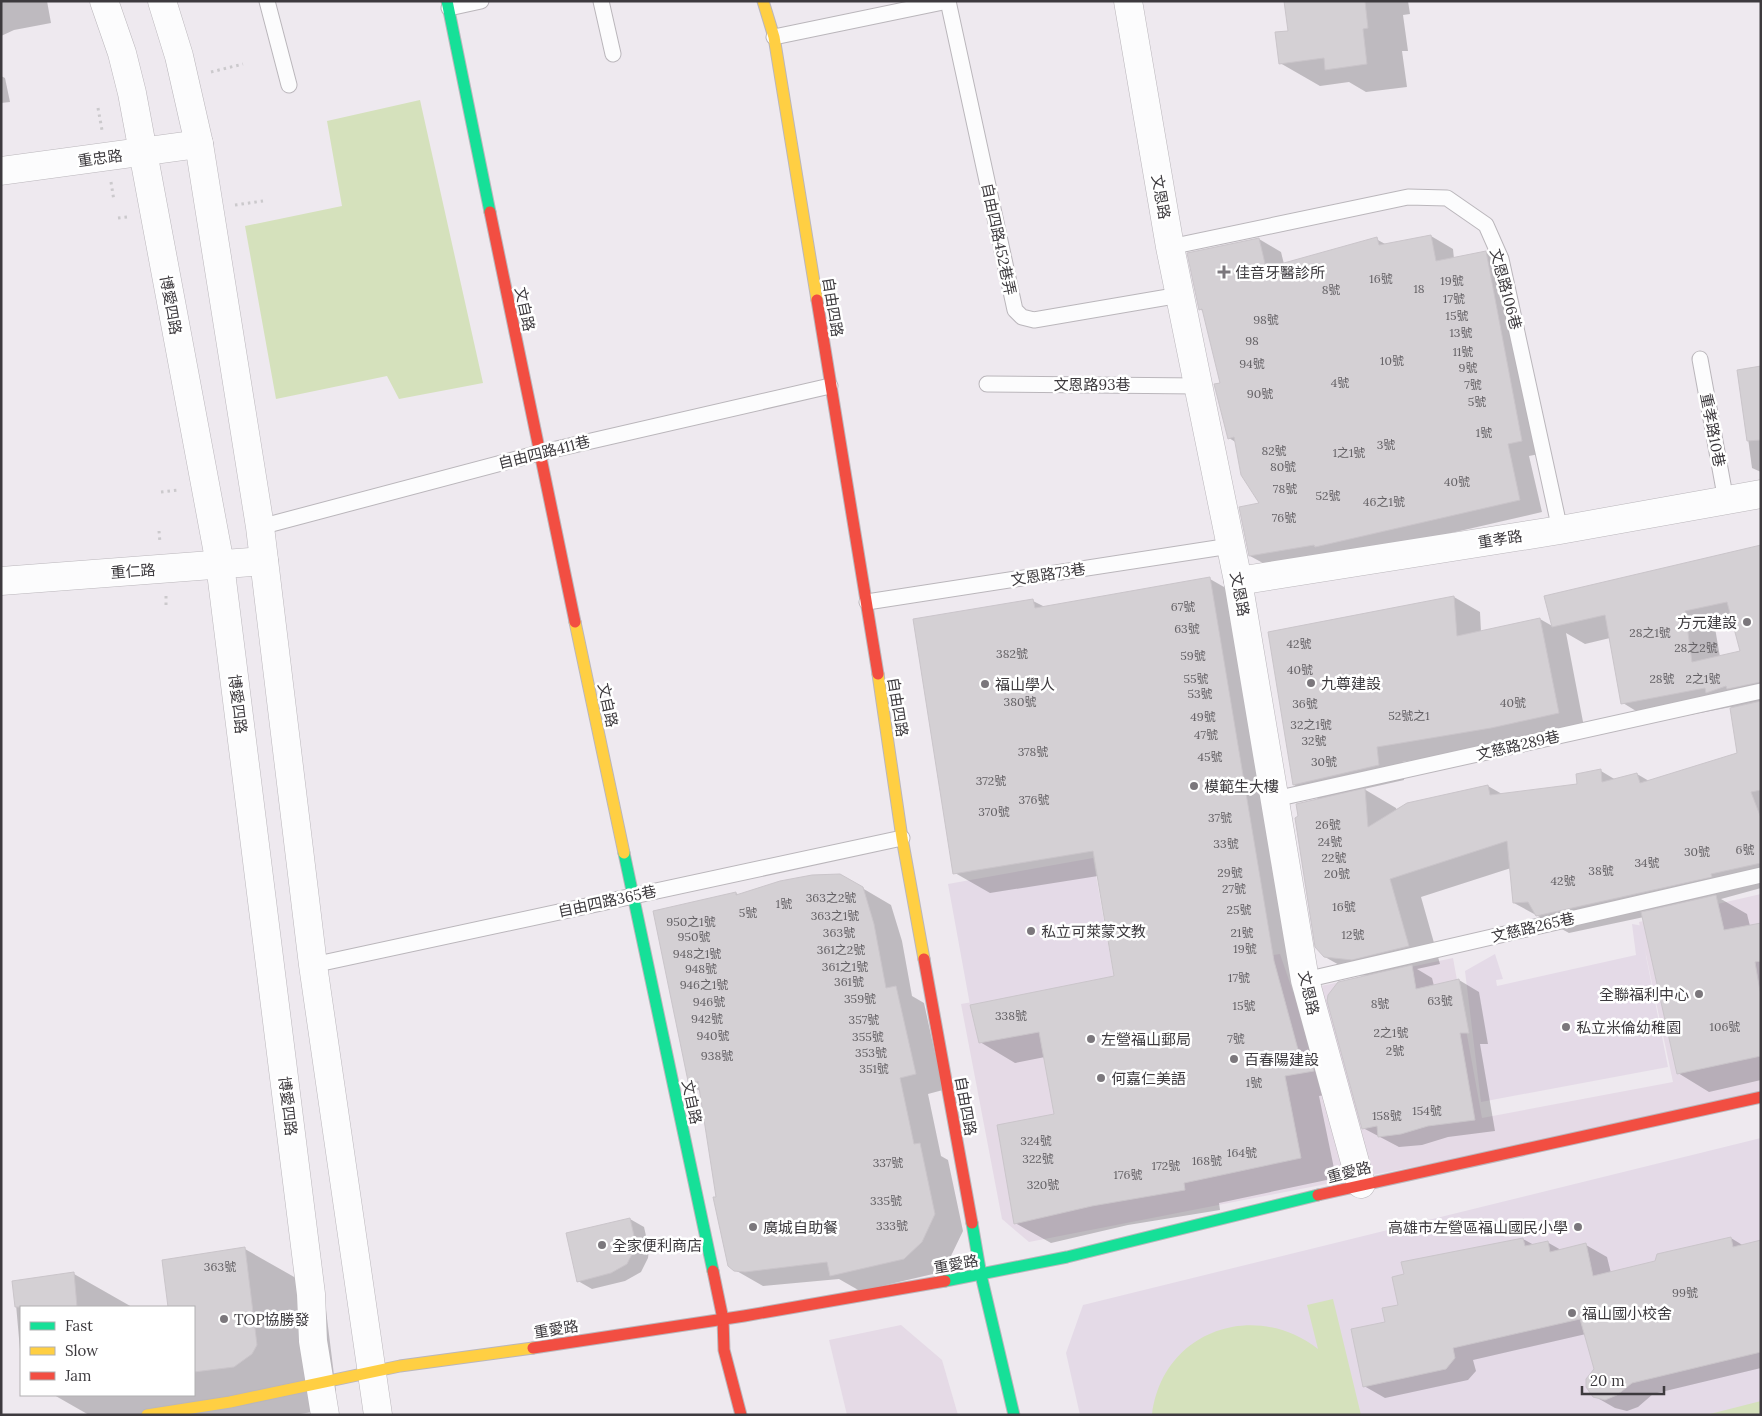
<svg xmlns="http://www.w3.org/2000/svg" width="1762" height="1416" viewBox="0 0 1762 1416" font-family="Lora,'Noto Sans TC',serif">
	<rect width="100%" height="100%" fill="#eee9ef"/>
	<g fill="#e5dae6">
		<path d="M1761,894V1099L1029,1242L1002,1219L961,1004L1114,978L1280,954L1293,992L1453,958L1482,1118L1673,1082L1639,922Z"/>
		<path d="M901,1325L942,1360L958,1415H847L829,1340Z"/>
	</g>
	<g fill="#e4dae7">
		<path d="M1093,858L1114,978L970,1005L948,884Z"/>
		<path d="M1632,924L1644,926L1646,956L1668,1067L1481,1102L1465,971L1495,954L1503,979L1496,980L1497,986L1636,955Z"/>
		<path d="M1761,1138V1415H1080L1066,1353L1083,1305Z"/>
	</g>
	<g fill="#d5e1bc">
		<path d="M420,100L483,383L399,399L387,376L276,399L245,226L342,206L327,121Z"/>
		<path d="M1333,1299L1361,1415H1152C1162,1331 1254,1299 1318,1349L1307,1305Z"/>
		<path d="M1761,1401V1415H1706Z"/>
	</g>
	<g fill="#0003" fill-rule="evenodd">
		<path d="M1,1H47L51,23L14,30L1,36Z"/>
		<path d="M1286,1H1408L1410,14L1403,15L1408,51H1402L1407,87L1366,92L1349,82L1320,86L1280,63L1290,32Z"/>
		<path d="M1,76L5,78L10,102L1,103Z"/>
		<path d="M1431,236L1453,249L1454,259L1486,252L1508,265L1544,453L1529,456L1542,512L1338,559L1272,568L1250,556L1261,504L1237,443L1229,438L1222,383L1204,312L1200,309L1259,239L1281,252L1284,264L1376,239L1387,245Z"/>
		<path d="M1761,367V472L1752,468L1739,371Z"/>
		<path d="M1761,546V888L1721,899L1747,914L1750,926L1761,924V1080L1709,1092L1678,1073L1644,917L1569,933L1514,903L1511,868L1421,897L1440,964L1417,969L1432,978L1434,986L1459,980L1479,992L1488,1044H1480L1495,1131L1448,1137L1422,1145L1399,1147L1363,1128L1368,976L1357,975L1325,957L1320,800L1294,785L1454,597L1480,612L1481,632L1540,619L1554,627L1545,597ZM1734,624L1741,652L1720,657L1715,628ZM1566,633L1585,644L1610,638L1623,703L1654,722L1731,707L1739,754L1649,781L1637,774L1616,780L1601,771L1578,785L1502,794L1488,786L1397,811L1396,808L1364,789L1404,780L1402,762L1518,743L1584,727Z"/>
		<path d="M1210,579L1245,599L1309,983L1348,1091L1319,1096L1336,1178L1219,1203L1220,1210L1128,1225L1051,1243L1015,1223L1056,1115L1045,1057L1015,1063L980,1042L1115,977L1098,876L990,893L955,873L1033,601L1045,607Z"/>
		<path d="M840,875L891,905L902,941L912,996L924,1003L943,1090L928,1094L941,1156L948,1160L963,1231L950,1258L933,1274L860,1291L839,1279L763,1286L735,1270L717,1198L700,1091L690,1085L736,893L739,895Z"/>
		<path d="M630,1219L644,1227L649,1249L648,1258L641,1272L625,1281L592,1289L578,1281Z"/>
		<path d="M1731,1238L1744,1246L1761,1242V1368L1653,1394L1638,1407L1627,1411L1615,1408L1594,1396L1596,1369L1586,1334L1473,1360L1476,1371L1468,1380L1385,1398L1364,1386L1386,1323L1399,1306L1523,1239L1534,1245L1547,1242L1561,1250L1586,1245L1607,1257L1611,1273L1656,1262Z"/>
		<path d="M245,1249L324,1294L336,1391L313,1412L293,1415H89L54,1395H194V1307H169L164,1261Z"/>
		<path d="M74,1274L132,1307H21V1361L14,1282Z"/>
	</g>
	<g fill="#d4d0d4" stroke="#cac5ca" fill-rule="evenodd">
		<path d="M1284,1H1365L1368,28L1363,29L1367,64L1325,70L1324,58L1279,64L1275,32L1288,31Z"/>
		<path d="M1431,235L1436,261L1486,251L1522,441L1508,444L1520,500L1315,547L1314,545L1249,556L1239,507L1259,503L1241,475L1234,437L1228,439L1214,384L1220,383L1202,309L1199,310L1187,253L1259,238L1266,268L1377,237L1379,245Z"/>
		<path d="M1761,366V440L1747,441L1737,370Z"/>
		<path d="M1761,545V682L1727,689L1726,686L1706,693L1705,688L1621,704L1605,615L1552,627L1544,596ZM1727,602L1740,651L1692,662L1685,611Z"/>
		<path d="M1210,577L1274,961L1303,1068L1309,1052L1314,1071L1285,1076L1301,1158L1184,1183L1185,1190L1092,1206L1014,1224L997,1125L1054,1114L1039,1032L979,1043L970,1005L1114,976L1093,851L953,874L913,619L1033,599L1035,608Z"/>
		<path d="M1454,596L1457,636L1540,618L1559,713L1491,728L1377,747L1379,765L1293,785L1268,632Z"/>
		<path d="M1761,701V790L1751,792L1761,818V863L1711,874L1712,877L1536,916L1528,902L1513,903L1507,841L1390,879L1409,946L1352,960L1324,957L1315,947L1295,818L1298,816L1296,804L1365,788L1368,827L1407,803L1488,785L1490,795L1577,784L1576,774L1601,769L1602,782L1637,773L1640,783L1737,753L1730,708Z"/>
		<path d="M840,874L863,887L874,924L886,988L896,986L916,1074L900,1078L914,1144L920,1143L935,1214L922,1242L904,1259L830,1276L827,1262L745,1272L734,1271L728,1266L713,1197H716L698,1081L689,1086L653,911L736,892V895L780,881L812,875Z"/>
		<path d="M1716,895L1724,930L1761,923V961L1755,962L1761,997V1056L1677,1074L1641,912Z"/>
		<path d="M1412,965L1416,989L1459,979L1469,1033H1460L1475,1120L1428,1126L1401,1134L1378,1137L1377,1126L1362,1129L1327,1001L1328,995L1338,982Z"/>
		<path d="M630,1218L635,1240L634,1250L627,1264L611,1273L577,1282L566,1233Z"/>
		<path d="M1731,1237L1733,1247L1761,1240V1352L1632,1383L1617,1395L1605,1400L1593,1397L1586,1387V1379L1594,1369L1580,1319L1453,1348L1455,1358L1446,1369L1363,1387L1351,1329L1385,1322L1382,1308L1398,1305L1392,1277L1404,1274L1401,1262L1523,1238L1525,1246L1548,1241L1550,1252L1586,1243L1593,1276L1655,1261L1657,1254Z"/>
		<path d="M245,1247L257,1345L252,1354L234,1367L194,1372V1307H168L162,1260Z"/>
		<path d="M74,1272L77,1307H15L12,1281Z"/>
	</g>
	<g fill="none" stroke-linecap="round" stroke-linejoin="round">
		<g stroke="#bab6bb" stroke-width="17">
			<g id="lane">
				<path d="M267,1L289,85"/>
				<path d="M601,1L613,54"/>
				<path d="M948,1L1015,310L1022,317L1034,320L1180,295"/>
				<path d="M449,8L481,1"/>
				<path d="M774,37L948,1"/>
				<path d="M1170,247L1408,197L1447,198L1486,225L1501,259L1560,530"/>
				<path d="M1700,359L1726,501"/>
				<path d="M987,384L1198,386"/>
				<path d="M260,527L539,453L830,386"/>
				<path d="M867,602L1230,546"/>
				<path d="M1275,799L1761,691"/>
				<path d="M313,965L902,838"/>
				<path d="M1305,980L1761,875"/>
			</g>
		</g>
		<g stroke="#bab6bb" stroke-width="29">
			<g id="street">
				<path d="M104,1L122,53L132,93L220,564L311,1294L313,1341L325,1415"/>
				<path d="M162,1L179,56L199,144L260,527L313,965L378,1415"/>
				<path d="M1128,1L1170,247L1238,581L1305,980L1361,1184"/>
				<path d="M1,171L199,144"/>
				<path d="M1,581L264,561"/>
				<path d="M1238,581L1560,530L1761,494"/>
			</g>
		</g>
		<g stroke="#bab6bb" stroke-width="13">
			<g id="fast">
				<path d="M447,1L490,212"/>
				<path d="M624,853L713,1271"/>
				<path d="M972,1223L981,1275L1014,1415"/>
				<path d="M945,1281L1067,1257L1318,1195"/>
			</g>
		</g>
		<g stroke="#bab6bb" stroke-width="13">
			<g id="slow">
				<path d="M763,1L774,37L817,300"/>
				<path d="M575,622L624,853"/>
				<path d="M878,674L902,838L924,959"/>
				<path d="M147,1415L230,1402L400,1366L533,1348"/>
			</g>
		</g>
		<g stroke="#bab6bb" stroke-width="13">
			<g id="jam">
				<path d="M490,212L575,622"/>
				<path d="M817,300L878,674"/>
				<path d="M924,959L972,1223"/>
				<path d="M1318,1195L1761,1097"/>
				<path d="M713,1271L723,1319L724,1350L741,1415"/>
				<path d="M533,1348L744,1316L945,1281"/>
			</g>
		</g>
		<g stroke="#cbc9cc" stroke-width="3" stroke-dasharray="2.5 4" stroke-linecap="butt">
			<path d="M211,72L243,64"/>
			<path d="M98,108L102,130"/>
			<path d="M111,182L114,201"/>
			<path d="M235,205L263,201"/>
			<path d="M118,218L127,217"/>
			<path d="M161,492L178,490"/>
			<path d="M159,531L160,543"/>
			<path d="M166,596V605"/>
		</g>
		<use href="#lane" stroke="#fcfcfd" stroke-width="15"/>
		<use href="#street" stroke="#fcfcfd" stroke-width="28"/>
		<use href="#fast" stroke="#16e098" stroke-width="11"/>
		<use href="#slow" stroke="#ffcf43" stroke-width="11"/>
		<use href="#jam" stroke="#f24e42" stroke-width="11"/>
	</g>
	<g fill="#7b777c" stroke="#fff" stroke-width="2">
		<path d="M1221.5 264.5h5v5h5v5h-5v5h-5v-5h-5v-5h5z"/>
		<circle cx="1747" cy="622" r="5"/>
		<circle cx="1311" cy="683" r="5"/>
		<circle cx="985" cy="684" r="5"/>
		<circle cx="1194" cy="786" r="5"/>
		<circle cx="1031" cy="931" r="5"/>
		<circle cx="1699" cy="994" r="5"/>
		<circle cx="1566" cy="1027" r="5"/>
		<circle cx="1091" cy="1039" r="5"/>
		<circle cx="1234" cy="1059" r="5"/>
		<circle cx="1101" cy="1078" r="5"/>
		<circle cx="753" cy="1227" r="5"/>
		<circle cx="1578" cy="1227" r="5"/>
		<circle cx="602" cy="1245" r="5"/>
		<circle cx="1572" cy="1313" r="5"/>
		<circle cx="224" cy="1319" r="5"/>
	</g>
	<g text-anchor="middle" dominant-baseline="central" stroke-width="5" stroke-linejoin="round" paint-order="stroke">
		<g font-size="12" fill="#646165">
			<text x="1381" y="278">16號</text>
			<text x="1452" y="280">19號</text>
			<text x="1419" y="288">18</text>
			<text x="1331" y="289">8號</text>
			<text x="1454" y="298">17號</text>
			<text x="1457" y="315">15號</text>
			<text x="1266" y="319">98號</text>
			<text x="1461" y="332">13號</text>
			<text x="1252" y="340">98</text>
			<text x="1463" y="351">11號</text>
			<text x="1392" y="360">10號</text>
			<text x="1252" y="363">94號</text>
			<text x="1468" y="367">9號</text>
			<text x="1340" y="382">4號</text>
			<text x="1473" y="384">7號</text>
			<text x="1260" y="393">90號</text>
			<text x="1477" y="401">5號</text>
			<text x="1484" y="432">1號</text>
			<text x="1386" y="444">3號</text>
			<text x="1274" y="450">82號</text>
			<text x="1349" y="452">1之1號</text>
			<text x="1283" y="466">80號</text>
			<text x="1457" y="481">40號</text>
			<text x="1285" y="488">78號</text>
			<text x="1328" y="495">52號</text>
			<text x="1384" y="501">46之1號</text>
			<text x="1284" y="517">76號</text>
			<text x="1183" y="606">67號</text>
			<text x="1187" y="628">63號</text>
			<text x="1650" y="632">28之1號</text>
			<text x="1299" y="643">42號</text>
			<text x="1696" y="647">28之2號</text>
			<text x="1012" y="653">382號</text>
			<text x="1193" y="655">59號</text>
			<text x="1300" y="669">40號</text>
			<text x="1196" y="678">55號</text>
			<text x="1662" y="678">28號</text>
			<text x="1703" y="678">2之1號</text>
			<text x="1200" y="693">53號</text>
			<text x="1020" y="701">380號</text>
			<text x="1513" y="702">40號</text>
			<text x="1305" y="703">36號</text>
			<text x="1409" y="715">52號之1</text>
			<text x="1203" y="716">49號</text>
			<text x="1311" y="724">32之1號</text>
			<text x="1206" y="734">47號</text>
			<text x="1314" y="740">32號</text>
			<text x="1033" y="751">378號</text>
			<text x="1210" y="756">45號</text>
			<text x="1324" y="761">30號</text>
			<text x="991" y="780">372號</text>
			<text x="1034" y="799">376號</text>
			<text x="994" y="811">370號</text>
			<text x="1220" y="817">37號</text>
			<text x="1328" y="824">26號</text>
			<text x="1330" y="841">24號</text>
			<text x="1226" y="843">33號</text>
			<text x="1745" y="849">6號</text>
			<text x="1697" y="851">30號</text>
			<text x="1334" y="857">22號</text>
			<text x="1647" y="862">34號</text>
			<text x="1601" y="870">38號</text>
			<text x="1230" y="872">29號</text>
			<text x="1337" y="873">20號</text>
			<text x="1563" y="880">42號</text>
			<text x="1234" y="888">27號</text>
			<text x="831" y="897">363之2號</text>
			<text x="784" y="903">1號</text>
			<text x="1344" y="906">16號</text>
			<text x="1239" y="909">25號</text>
			<text x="748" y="912">5號</text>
			<text x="835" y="915">363之1號</text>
			<text x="691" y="921">950之1號</text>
			<text x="839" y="932">363號</text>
			<text x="1242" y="932">21號</text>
			<text x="1353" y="934">12號</text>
			<text x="694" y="936">950號</text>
			<text x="1245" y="948">19號</text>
			<text x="841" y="949">361之2號</text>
			<text x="697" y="953">948之1號</text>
			<text x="845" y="966">361之1號</text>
			<text x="701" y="968">948號</text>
			<text x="1239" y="977">17號</text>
			<text x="849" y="981">361號</text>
			<text x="704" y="984">946之1號</text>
			<text x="860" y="998">359號</text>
			<text x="1440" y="1000">63號</text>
			<text x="709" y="1001">946號</text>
			<text x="1380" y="1003">8號</text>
			<text x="1244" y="1005">15號</text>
			<text x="1011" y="1015">338號</text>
			<text x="707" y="1018">942號</text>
			<text x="864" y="1019">357號</text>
			<text x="1725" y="1026">106號</text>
			<text x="1391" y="1032">2之1號</text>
			<text x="713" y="1035">940號</text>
			<text x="868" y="1036">355號</text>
			<text x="1236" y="1038">7號</text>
			<text x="1395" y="1050">2號</text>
			<text x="871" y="1052">353號</text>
			<text x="717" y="1055">938號</text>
			<text x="874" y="1068">351號</text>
			<text x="1254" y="1082">1號</text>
			<text x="1427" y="1110">154號</text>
			<text x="1387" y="1115">158號</text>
			<text x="1036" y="1140">324號</text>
			<text x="1242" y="1152">164號</text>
			<text x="1038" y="1158">322號</text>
			<text x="1207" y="1160">168號</text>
			<text x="888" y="1162">337號</text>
			<text x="1166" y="1165">172號</text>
			<text x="1128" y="1174">176號</text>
			<text x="1043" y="1184">320號</text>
			<text x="886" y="1200">335號</text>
			<text x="892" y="1225">333號</text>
			<text x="220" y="1266">363號</text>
			<text x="1685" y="1292">99號</text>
		</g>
		<g font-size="15" fill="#3d3a3e" stroke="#fff">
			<text transform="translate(100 158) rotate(-8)">重忠路</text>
			<text transform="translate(1161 197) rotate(80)">文恩路</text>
			<text transform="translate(999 239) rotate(78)">自由四路452巷弄</text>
			<text transform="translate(1506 289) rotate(75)">文恩路106巷</text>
			<text transform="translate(171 305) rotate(80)">博愛四路</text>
			<text transform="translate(833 307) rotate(81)">自由四路</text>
			<text transform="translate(525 309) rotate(78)">文自路</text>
			<text x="1092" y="384">文恩路93巷</text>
			<text transform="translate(1713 430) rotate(79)">重孝路10巷</text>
			<text transform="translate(544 452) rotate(-14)">自由四路411巷</text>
			<text transform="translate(1500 539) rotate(-9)">重孝路</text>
			<text transform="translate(133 571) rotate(-4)">重仁路</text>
			<text transform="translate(1048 574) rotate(-9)">文恩路73巷</text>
			<text transform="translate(1240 594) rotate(79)">文恩路</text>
			<text transform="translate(238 704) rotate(83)">博愛四路</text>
			<text transform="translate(608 705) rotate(78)">文自路</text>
			<text transform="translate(898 707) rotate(81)">自由四路</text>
			<text transform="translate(1518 745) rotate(-13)">文慈路289巷</text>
			<text transform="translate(607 901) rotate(-12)">自由四路365巷</text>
			<text transform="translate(1533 927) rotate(-13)">文慈路265巷</text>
			<text transform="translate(1309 993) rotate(77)">文恩路</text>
			<text transform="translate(692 1102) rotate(78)">文自路</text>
			<text transform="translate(288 1106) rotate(83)">博愛四路</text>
			<text transform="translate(966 1106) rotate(80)">自由四路</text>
			<text transform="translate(1349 1172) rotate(-14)">重愛路</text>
			<text transform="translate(956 1264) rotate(-10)">重愛路</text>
			<text transform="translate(556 1329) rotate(-9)">重愛路</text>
		</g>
		<g font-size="15" fill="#3d3a3e" stroke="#fff" text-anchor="start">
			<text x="1235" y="272">佳音牙醫診所</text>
			<text x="1737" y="622" text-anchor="end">方元建設</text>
			<text x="1321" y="683">九尊建設</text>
			<text x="995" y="684">福山學人</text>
			<text x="1204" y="786">模範生大樓</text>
			<text x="1041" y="931">私立可萊蒙文教</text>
			<text x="1689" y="994" text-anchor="end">全聯福利中心</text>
			<text x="1576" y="1027">私立米倫幼稚園</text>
			<text x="1101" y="1039">左營福山郵局</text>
			<text x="1244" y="1059">百春陽建設</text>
			<text x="1111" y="1078">何嘉仁美語</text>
			<text x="763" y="1227">廣城自助餐</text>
			<text x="1568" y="1227" text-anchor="end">高雄市左營區福山國民小學</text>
			<text x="612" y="1245">全家便利商店</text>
			<text x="1582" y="1313">福山國小校舍</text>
			<text x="234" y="1319">TOP協勝發</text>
		</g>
	</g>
	<rect width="1762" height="1416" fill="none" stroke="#3d3a3e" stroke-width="5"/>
	<rect x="20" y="1306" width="175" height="90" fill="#ffffff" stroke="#b1b0b2"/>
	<rect x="30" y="1322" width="25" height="8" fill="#16e098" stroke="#b1b0b2"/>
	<text x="65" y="1331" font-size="15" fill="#3d3a3e">Fast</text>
	<rect x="30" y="1347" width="25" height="8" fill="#ffcf43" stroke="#b1b0b2"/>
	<text x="65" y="1356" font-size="15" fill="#3d3a3e">Slow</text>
	<rect x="30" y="1372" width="25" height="8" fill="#f24e42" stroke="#b1b0b2"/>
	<text x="65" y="1381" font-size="15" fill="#3d3a3e">Jam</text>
	<path d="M1582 1386v8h82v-8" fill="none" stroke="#3d3a3e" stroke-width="2.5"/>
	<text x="1590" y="1386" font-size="15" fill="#3d3a3e" stroke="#ffffff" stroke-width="4" paint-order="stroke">20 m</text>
</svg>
